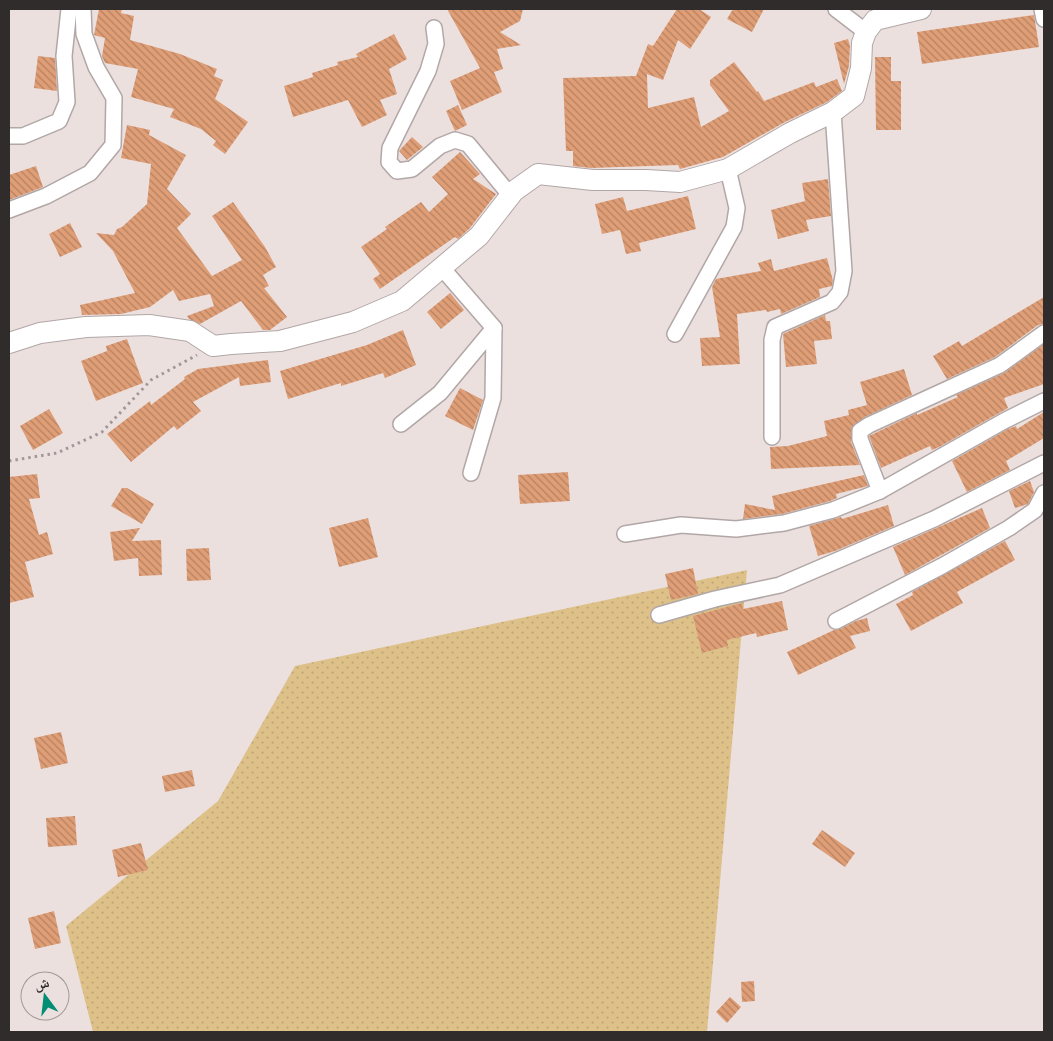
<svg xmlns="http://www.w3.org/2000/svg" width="1053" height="1041" viewBox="0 0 1053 1041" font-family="'Golos Text','Noto Naskh Arabic',sans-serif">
	<defs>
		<pattern id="green-dots" width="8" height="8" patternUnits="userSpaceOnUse" patternTransform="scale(1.25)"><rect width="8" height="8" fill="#dec189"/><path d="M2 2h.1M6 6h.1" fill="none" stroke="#bfa676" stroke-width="1.8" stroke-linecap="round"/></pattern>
		<pattern id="building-back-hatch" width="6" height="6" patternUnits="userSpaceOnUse" patternTransform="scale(1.25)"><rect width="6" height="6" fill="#df9e76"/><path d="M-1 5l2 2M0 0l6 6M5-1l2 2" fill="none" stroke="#b58161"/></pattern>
	</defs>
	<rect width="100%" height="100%" fill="#ece0df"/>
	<path fill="url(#green-dots)" d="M747,570L707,1032H93L66,926L218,801L295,666Z"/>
	<g fill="url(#building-back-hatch)">
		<path d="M99,9H122L121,13L134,16L130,40L180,54L217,69L214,76L223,80L215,99L248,122L225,154L213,145L216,141L201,129L170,117L174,109L131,97L138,69L105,63L102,56L105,38L94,35Z"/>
		<path d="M447,9H523L520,21L500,32L521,45L497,49L503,69L494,72L502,92L462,110L450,81L480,68Z"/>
		<path d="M677,9H699L711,17L690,49L678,40L663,80L647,74L648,108L694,97L701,127L729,111L710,85V80L734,62L757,92L758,91L764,101L814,82L816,87L837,79L842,91L827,102L785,122L723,157L680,169L678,165L591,168L573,166V151H566L563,78L636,76L648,44L653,46Z"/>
		<path d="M733,9H764L752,32L727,19Z"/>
		<path d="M1034,15L1039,47L922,64L917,32Z"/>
		<path d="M394,34L407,59L389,69L397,94L380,100L387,115L362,127L348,100L293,117L284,86L313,77L312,73L338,65L337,62L358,57L356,54Z"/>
		<path d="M848,39L850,46L849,66L844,84L834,43Z"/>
		<path d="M38,56L55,58L57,91L34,88Z"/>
		<path d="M875,57H891V81H901V130H876Z"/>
		<path d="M458,105L467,125L455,131L446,111Z"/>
		<path d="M127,125L150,130L149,135L186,155L167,189L191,214L177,228L212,276L242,260L212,216L233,202L265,247L276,267L263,275L269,286L264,288L287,317L270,330H263L241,301L200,324L189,319L187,316L214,306L210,294L179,301L173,290L150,307L121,314L82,315L80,305L135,293L113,251L96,233L114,235L117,229L122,227L147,204L151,164L121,158Z"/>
		<path d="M412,137L423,147L407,160L399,151Z"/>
		<path d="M460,152L480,174L473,179L496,194L470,228L458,239L455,237L380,289L373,279L380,274L361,247L387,229L385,227L421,202L429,212L448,194L432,177Z"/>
		<path d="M36,166L43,187L9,200V175Z"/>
		<path d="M828,179L831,216L806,220L809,231L778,239L771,210L805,201L802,183Z"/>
		<path d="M688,196L696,229L639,243L641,251L626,254L620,230L602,234L595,204L623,197L627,211Z"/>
		<path d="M70,223L82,247L60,257L49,234Z"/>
		<path d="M827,258L833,281L832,286L819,289L820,297L781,314L780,309L767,312L766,310L737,314L740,364L702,366L700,338L720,337L712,287L716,279L761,271L758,263L771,259L774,271Z"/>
		<path d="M450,293L464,310L441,329L427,312Z"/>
		<path d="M1044,297V324L1038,325L995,357L947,379L933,356L959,341L962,346Z"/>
		<path d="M825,315L826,321H830L832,339L814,341L817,364L786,367L783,334Z"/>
		<path d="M403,330L416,365L385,378L383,373L341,386V383L288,399L280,371L367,345Z"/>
		<path d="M127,339L143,383L96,401L81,361L107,351L106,346Z"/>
		<path d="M1044,344V384L1004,398L1008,408L939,447L932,450L930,446L881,468L869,436L917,413V415L958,397L956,395L1004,373Z"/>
		<path d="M268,360L271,382L240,386L239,377L193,402L201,411L177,430L174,426L131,462L107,434L150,401L151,405L185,379L184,377L198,369Z"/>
		<path d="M904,369L912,395L865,417L852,427L851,442L860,465L771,469L770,447L788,446L827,436L824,421L849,415L848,410L867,405L860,382Z"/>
		<path d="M460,388L483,400L473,430L445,416Z"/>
		<path d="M49,409L63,433L33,450L20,426Z"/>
		<path d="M1044,412V438L1006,461L1010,470L967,492L952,461L1008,429L1016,426L1017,429Z"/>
		<path d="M568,472L570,501L520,504L518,475Z"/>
		<path d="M37,474L40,498L29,499L39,535L47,532L53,554L25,562L34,597L9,603V477Z"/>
		<path d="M864,475L868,486L836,494L837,498L830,501L782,514L743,519L745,504L775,510L772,496Z"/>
		<path d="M1030,481L1034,492L1028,504L1015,508L1009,491Z"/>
		<path d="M122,488H127L154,504L142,524L111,506Z"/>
		<path d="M888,505L894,526L835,551L818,556L809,526L841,517L842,519Z"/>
		<path d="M982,508L990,528L905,575L893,547Z"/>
		<path d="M368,518L378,557L339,567L329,528Z"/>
		<path d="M140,528L132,541L161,540L162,575L139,576L138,558L114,561L110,532Z"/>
		<path d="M1005,541L1015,560L957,592L963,603L911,631L896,604L913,595L912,592Z"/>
		<path d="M209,548L211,580L187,581L186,549Z"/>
		<path d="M693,568L698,594L671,600L665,574Z"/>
		<path d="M782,601L788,630L757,637L756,633L727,640L728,646L702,653L693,616L742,603L743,609Z"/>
		<path d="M867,618L870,631L850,636L856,648L798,675L787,652L834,630L840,629L856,621Z"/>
		<path d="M61,732L68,763L41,769L34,738Z"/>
		<path d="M192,770L195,786L165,792L162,776Z"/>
		<path d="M75,816L77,845L48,847L46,818Z"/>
		<path d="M822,830L855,853L845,867L812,844Z"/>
		<path d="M141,843L148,870L118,877L112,850Z"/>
		<path d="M54,911L61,943L35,949L28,918Z"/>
		<path d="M754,981L755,1001L742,1002L741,982Z"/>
		<path d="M730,997L741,1007L727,1023L716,1012Z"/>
	</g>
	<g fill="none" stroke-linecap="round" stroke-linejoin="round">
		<g stroke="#b1a7a6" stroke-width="18">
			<g id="minor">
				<path d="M836,9L866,32"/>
				<path d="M1042,9L1044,19"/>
				<path d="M434,28L436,44L428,71L390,148L389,162L397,171L412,169L440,146L455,140L468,144L510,195"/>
				<path d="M9,136H23L59,121L67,102L64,56L69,9"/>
				<path d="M9,210L46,196L90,173L113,145L114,98L96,67L84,34L83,9"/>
				<path d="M442,268L494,328L493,398L471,473"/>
				<path d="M675,334L734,227L737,208L728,169"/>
				<path d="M401,424L440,393L494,328"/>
				<path d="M772,437V340L775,327L832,302L840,292L844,271L833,112"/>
				<path d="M880,491L860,439V431L869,425L1000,365L1044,333"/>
				<path d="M625,534L681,525L736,529L784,523L833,510L880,491L1004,421L1044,401"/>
				<path d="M659,615L715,599L780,585L934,519L1044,463"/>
				<path d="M836,621L942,566L1009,528L1035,510L1044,493"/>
			</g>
		</g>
		<g stroke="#b1a7a6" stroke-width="22">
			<path id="tertiary" d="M9,343L40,333L86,327L149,325L190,331L213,346L231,344L280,341L353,322L402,301L479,236L514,191L538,174L593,180H646L680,182L728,169L790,133L833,112L854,96L861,68L862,43L866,32L875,20L921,9"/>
		</g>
		<path stroke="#a19897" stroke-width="3" stroke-dasharray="2.5 4" stroke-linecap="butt" d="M9,461L57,453L102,432L151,380L197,355"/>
		<use href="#minor" stroke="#fff" stroke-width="15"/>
		<use href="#tertiary" stroke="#fff" stroke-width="20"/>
	</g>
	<rect width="1053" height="1041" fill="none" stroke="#312c2c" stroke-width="20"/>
	<g transform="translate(45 996) rotate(345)"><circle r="24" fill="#ece0df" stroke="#a19897"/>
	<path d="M0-4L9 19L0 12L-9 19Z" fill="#028d75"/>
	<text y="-8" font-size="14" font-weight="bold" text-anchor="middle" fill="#312c2c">ش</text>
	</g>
</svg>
